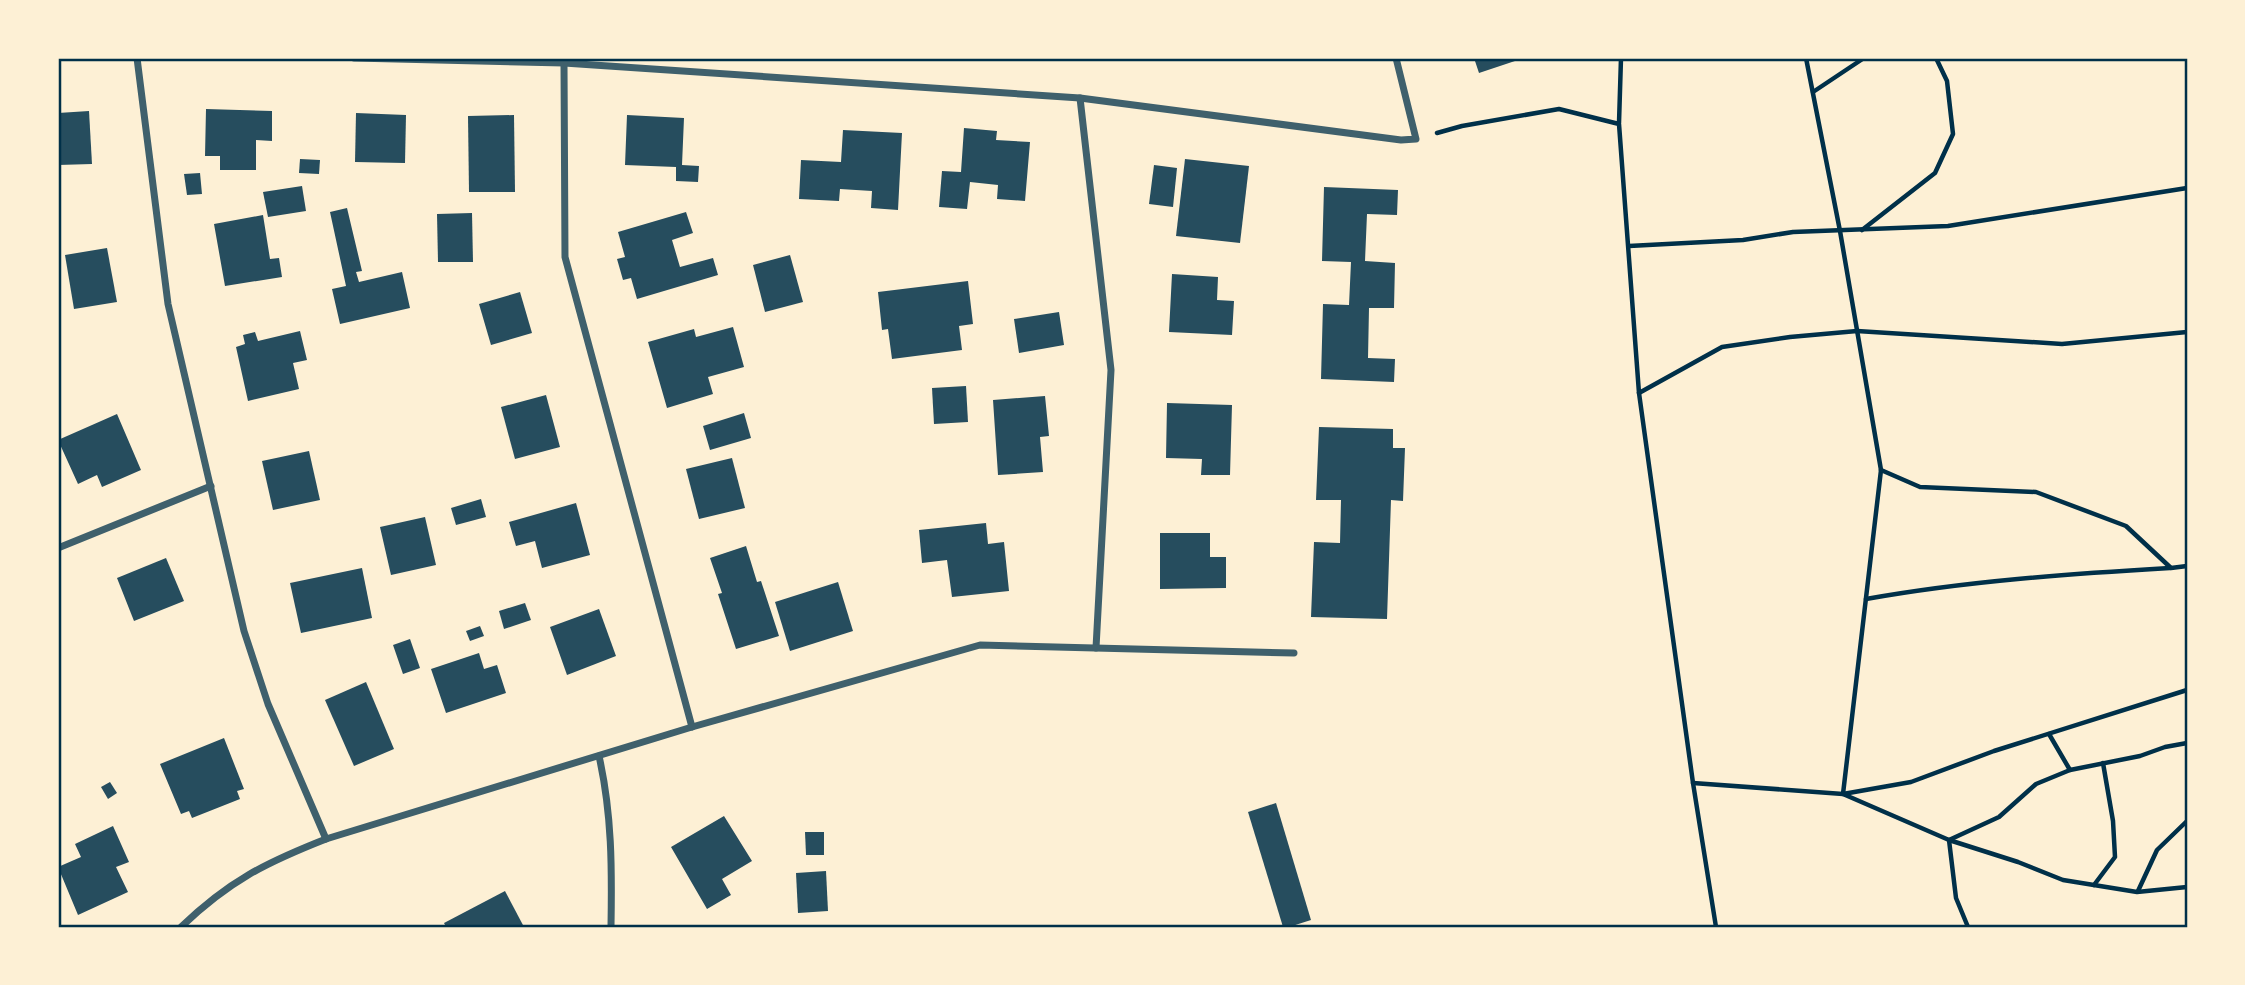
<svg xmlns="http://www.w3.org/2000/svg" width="2245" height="985" viewBox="0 0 2245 985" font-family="'Varela Round',sans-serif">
	<rect width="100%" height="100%" fill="#fdf0d5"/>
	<g fill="#264d5e">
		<path d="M1474,58H1524L1479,73Z"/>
		<path d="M206,109L272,111V141L256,140V170H220V156H205Z"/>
		<path d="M89,111L92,164L58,165V113Z"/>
		<path d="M356,113L406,115L405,163L355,162Z"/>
		<path d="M514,115L515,192H469L468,116Z"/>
		<path d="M627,115L684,118L682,165L699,166L698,182L676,181V167L625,165Z"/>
		<path d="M964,128L997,131L996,140L1030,142L1025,201L997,199L998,185L970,182L967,209L939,207L942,171L961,172Z"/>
		<path d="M843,130L902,133L898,210L871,208L872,191L840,189L839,201L799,199L801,160L841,162Z"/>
		<path d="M300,159L320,160L319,174L299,173Z"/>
		<path d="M1185,159L1249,166L1240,243L1176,236Z"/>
		<path d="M1154,165L1177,168L1173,207L1149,204Z"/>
		<path d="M200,173L202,194L187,195L184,174Z"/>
		<path d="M302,186L306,211L268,217L263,192Z"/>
		<path d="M1324,187L1398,190L1397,215L1367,214L1365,261L1395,263L1394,308H1369L1368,358L1395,359L1394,382L1321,379L1323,304L1349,305L1351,262L1322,261Z"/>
		<path d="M347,208L362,271L356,272L359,282L402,272L410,308L340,324L332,289L346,286L330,212Z"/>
		<path d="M686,212L693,233L672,240L680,267L713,258L718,275L637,299L631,278L623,280L617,259L625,257L618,232Z"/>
		<path d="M472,213L473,262H438L437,214Z"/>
		<path d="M263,215L270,259L279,258L282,277L225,286L214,224Z"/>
		<path d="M107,248L117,302L74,309L65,255Z"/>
		<path d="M790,255L803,302L765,312L753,265Z"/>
		<path d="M1172,274L1218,277L1217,300L1234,301L1232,335L1169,332Z"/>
		<path d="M968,281L973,324L959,326L962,350L892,359L888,329L882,330L878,292Z"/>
		<path d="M520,292L532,333L491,345L479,304Z"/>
		<path d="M1059,312L1064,345L1019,353L1014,319Z"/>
		<path d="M733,327L744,367L708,377L713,394L667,408L648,342L694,329L696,337Z"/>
		<path d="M300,331L307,360L293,363L299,389L248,401L236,347L245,344L243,335L255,332L258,341Z"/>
		<path d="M966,386L968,422L934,424L932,388Z"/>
		<path d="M546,395L560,447L515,459L501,407Z"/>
		<path d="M1045,396L1049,436L1040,437L1043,472L998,475L993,400Z"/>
		<path d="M1167,403L1232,405L1230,475H1201L1202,459L1166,458Z"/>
		<path d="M744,413L751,438L710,450L703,426Z"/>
		<path d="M117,414L141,470L102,487L97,475L78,484L58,440Z"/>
		<path d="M1319,427L1393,429V448H1405L1403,501L1391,500L1387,619L1311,617L1314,542L1340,543L1341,500H1316Z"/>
		<path d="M309,451L320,500L273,510L262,461Z"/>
		<path d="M732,458L745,508L699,519L686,469Z"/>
		<path d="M481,499L486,517L456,525L451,508Z"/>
		<path d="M576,503L590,555L542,568L535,541L516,546L509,522Z"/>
		<path d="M425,517L436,565L391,575L380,527Z"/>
		<path d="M986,523L988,544L1004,542L1009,591L952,597L947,560L922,563L919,530Z"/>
		<path d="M1160,533H1210V557H1226V588L1160,589Z"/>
		<path d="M746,546L757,582L761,581L779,636L736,649L718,594L722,593L710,558Z"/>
		<path d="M166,558L184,601L134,621L117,578Z"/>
		<path d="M362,568L372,618L301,633L290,583Z"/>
		<path d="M838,582L853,631L790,651L775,602Z"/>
		<path d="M525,603L531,620L504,629L499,611Z"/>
		<path d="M599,609L616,656L567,675L550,627Z"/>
		<path d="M480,626L484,636L470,641L466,631Z"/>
		<path d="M410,639L420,668L403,674L393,645Z"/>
		<path d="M479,653L484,669L497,665L506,693L446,713L431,669Z"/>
		<path d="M366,682L394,749L354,766L325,700Z"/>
		<path d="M224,738L244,789L237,791L240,799L192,818L189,811L181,814L160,764Z"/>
		<path d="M110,782L117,793L108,799L101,787Z"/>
		<path d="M1276,803L1311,920L1289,927H1283L1248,812Z"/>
		<path d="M724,816L752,861L722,879L731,895L707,909L671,847Z"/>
		<path d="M113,826L129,862L116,867L128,892L78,915L58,867L81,857L75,844Z"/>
		<path d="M805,832H824V855H806Z"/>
		<path d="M826,871L828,911L798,913L796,873Z"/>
		<path d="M505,891L524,927H446L444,923Z"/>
	</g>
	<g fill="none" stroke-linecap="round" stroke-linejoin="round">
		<g stroke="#003049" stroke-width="4.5">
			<path d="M1806,58L1840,231L1881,470L1843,794L1911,782L1994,751L2187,690"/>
			<path d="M1813,92L1864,58"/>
			<path d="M1619,123L1621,58"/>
			<path d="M1437,133L1462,126L1559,109L1619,124L1639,393L1693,783L1716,927"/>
			<path d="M1862,230L1935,173L1953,134L1947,81L1936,58"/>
			<path d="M1629,246L1743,240L1793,232L1948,226L2187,188"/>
			<path d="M1639,393L1722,347L1790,337L1857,331L2062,344L2187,332"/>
			<path d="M1881,470L1920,487L2036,492L2126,526L2171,568L2187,566"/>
			<path d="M1866,599C1967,581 2068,574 2170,568"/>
			<path d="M2049,734L2070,770L2140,756L2165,747L2187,743"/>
			<path d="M1693,783L1843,794L1949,840L2018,862L2063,880L2137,892L2187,887"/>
			<path d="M2094,885L2115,857L2113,821L2103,763"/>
			<path d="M2138,891L2157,850L2187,821"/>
			<path d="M1968,927L1956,898L1949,840L1999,817L2036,784L2070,770"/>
		</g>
		<g stroke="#3f606c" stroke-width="7">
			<path d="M137,58L168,304L244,631L268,704L326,839"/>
			<path d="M354,58L564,63L1080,98L1401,140L1416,139L1396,58"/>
			<path d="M566,58L564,63L565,257L692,727"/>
			<path d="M1080,98L1111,370L1096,648"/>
			<path d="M58,548L211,486"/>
			<path d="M599,756C612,814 612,868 611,927"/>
			<path d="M181,927C229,881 265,863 326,839L692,727L980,645L1294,653"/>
		</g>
	</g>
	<rect width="2245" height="985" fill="none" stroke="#fdf0d5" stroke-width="119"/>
	<rect x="60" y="60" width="2126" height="866" fill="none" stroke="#003049" stroke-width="2.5"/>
</svg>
